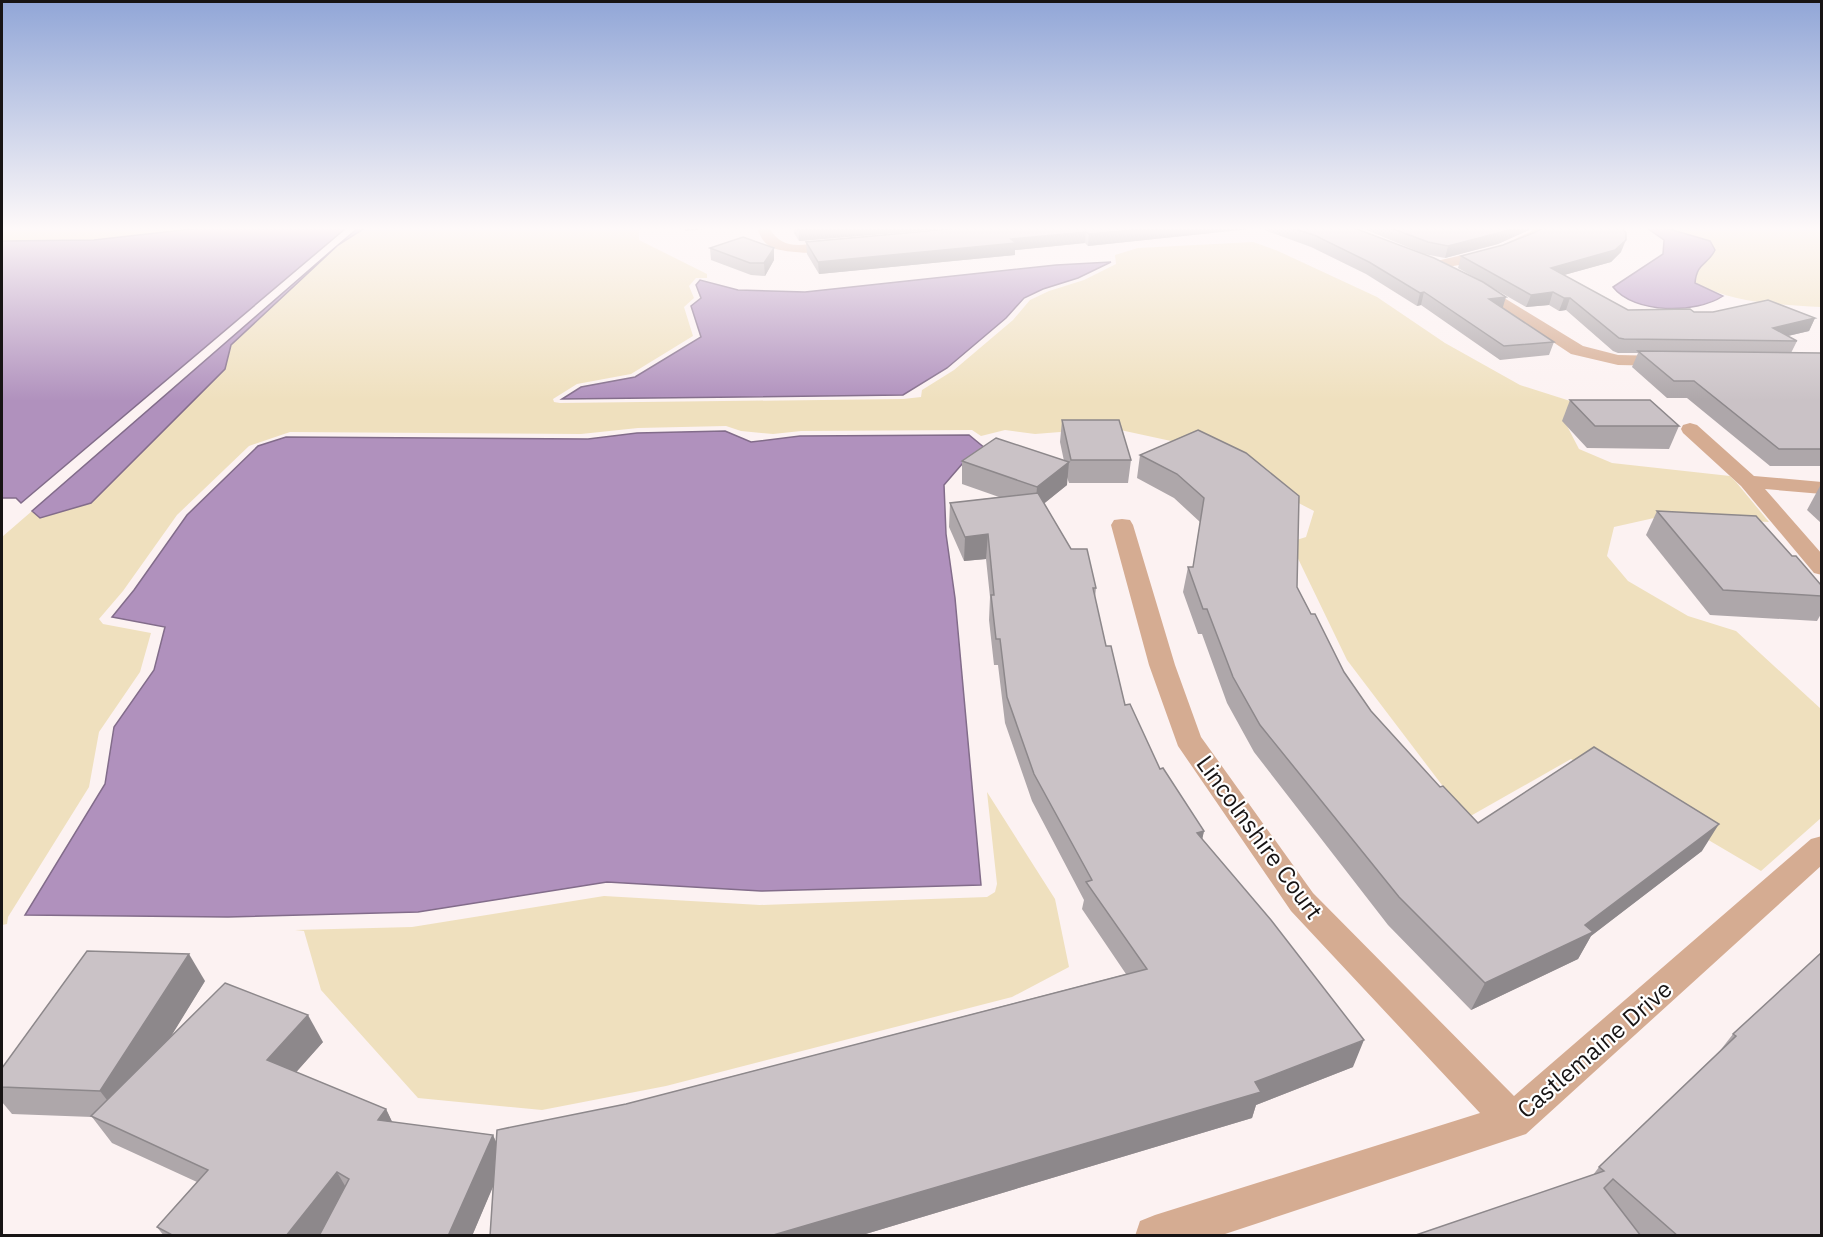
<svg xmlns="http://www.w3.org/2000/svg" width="1823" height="1237" viewBox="0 0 1823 1237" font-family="'IBM Plex Sans',sans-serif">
	<rect width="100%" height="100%" fill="#fcf2f2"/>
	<g fill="#efe0be">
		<path d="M2,228H200L94,240L2,241Z"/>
		<path d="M365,228H639V240L707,274V278H696L689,286L694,298L684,307L693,336L631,374L577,384L553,399L554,402L560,403L903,399L921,397L922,390L954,370L1013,320L1030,300L1049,291L1084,280L1116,264L1115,255L1138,248L1253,242L1278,251L1377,297L1445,343L1520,385L1589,407L1565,422L1579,449L1612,463L1730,476L1736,482L1769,522L1663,516L1614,527L1607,556L1628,581L1688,616L1736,631L1821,709V818L1761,871L1571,759L1467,818L1347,660L1290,542L1306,537L1314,511L1185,444L1111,428L1035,434L1005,430L981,436L972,430L801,431L773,434L741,431L726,426L638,428L581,434L290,432L249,446L177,515L123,591L99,619L103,624L151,633L140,672L99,732L89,787L8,917L7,924L2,925V537L32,511L40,518L225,369L231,345L338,245Z"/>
		<path d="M1666,228H1821V307C1777,305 1735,303 1695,283L1696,272L1702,263L1692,237Z"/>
		<path d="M987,792L1055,899L1069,967L1012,997L666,1086L542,1110L418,1098L321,990L304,931L295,930L412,927L604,896L760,905L987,897L995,892L997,884Z"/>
	</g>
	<g fill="#b091bd" stroke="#826c8a" stroke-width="1.5">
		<path d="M200,228H346L21,503L16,498H2V241L94,240Z"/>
		<path d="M358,228H365L338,245L231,345L225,369L91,503L40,518L32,511L338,245Z"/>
		<path d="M1647,228H1666L1710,241L1715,250C1708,265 1697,262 1695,283L1723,296C1696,314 1634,314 1613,287L1663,254L1664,240Z"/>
		<path d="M1111,262L1078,278L1043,289L1024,298L1006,318L947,368L903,395L562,399L581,387L635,377L701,337L691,306L701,298L696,285L700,280L738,290L805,292L1056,265Z"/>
		<path d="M725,431L751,442L800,436L969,435L992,454L963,463L944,485L946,534L955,598L981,885L761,891L607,882L418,912L228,917L25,915L105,784L114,727L154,670L165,627L112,617L134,590L187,515L258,446L286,437L588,439L637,433Z"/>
	</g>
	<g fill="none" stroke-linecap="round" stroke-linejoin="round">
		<g fill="#d5ac92" fill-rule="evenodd">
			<path d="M757,228H769C790,264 831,229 847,245C836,256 785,254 771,247C763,243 760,235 757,228Z"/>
			<path d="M1531,228H1543L1547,232C1526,256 1467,263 1437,269L1430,265L1432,262L1498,247L1532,231Z"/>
			<path d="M1478,282L1583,346L1618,355L1666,356L1674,361L1666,366L1618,365L1571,354L1473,289L1471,286Z"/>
			<path d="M1690,423L1697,425L1754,476L1822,482V494L1765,489L1822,554V575L1814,573L1741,486L1683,433L1681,429L1683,425Z"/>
			<path d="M1122,519L1130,520L1133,525L1175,665L1201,737L1313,893L1514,1096L1811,839L1822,836V865L1526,1134L1219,1236H1135L1140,1221L1155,1215L1480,1113L1291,911L1178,746L1149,665L1111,525L1114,520Z"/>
		</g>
	</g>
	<g fill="#aea7aa">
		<path d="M794,228H954L799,241L794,233Z"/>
		<path d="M961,228H1354L1502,308L1554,342L1549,355L1500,360L1421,305L1417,306L1366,274L1311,247L1259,228L1088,246L1085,243L1015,250V255L819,274L807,254L806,242Z"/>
		<path d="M1358,228H1530L1529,230L1498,244L1445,258L1424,254L1362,228Z"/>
		<path d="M1538,231L1621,252L1611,262L1564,275L1628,310L1815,318L1809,331L1788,336L1797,341L1791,353H1821V466H1770L1687,398H1667L1632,367L1638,353H1618L1613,351L1566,310L1559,311L1549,305L1526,307L1458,268L1461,256L1503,245Z"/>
		<path d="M710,248L774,260L765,276L751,275L711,260Z"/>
		<path d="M1570,400L1679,426L1669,449L1587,448L1562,421Z"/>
		<path d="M1062,420L1131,460L1128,483H1069L1067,477V485L1044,503L1071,549L1096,588L1095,598L1106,646L1125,705L1160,769L1204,831L1202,839L1353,1067L1256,1105L1252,1118L859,1236H490L493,1186L472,1236H164L157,1227L197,1182L112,1143L92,1117L12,1114L2,1102V1068L205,981L170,1037L323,1042L296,1072L386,1109L392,1122L493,1135L496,1142L626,1104L1126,974L1082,909L1084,900L1032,801L1005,723L998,665H994L989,620L990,597L986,559L964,561L949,527L950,503L999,497L962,484V461H1064L1060,442Z"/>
		<path d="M1198,430L1297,587L1311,614L1344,672L1371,711L1440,787L1478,823L1702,851L1591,936L1578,959L1471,1010L1388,925L1254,752L1227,703L1202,634H1198L1183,592L1188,567H1193L1200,522L1174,498L1137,478L1140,455Z"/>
		<path d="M1820,486H1821V523L1807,510Z"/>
		<path d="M1657,511L1792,556L1821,585V614L1817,621L1710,615L1646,535Z"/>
		<path d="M1821,953V1236H1413L1593,1175L1599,1167L1719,1052L1733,1034Z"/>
	</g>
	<g fill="#8d888b">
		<path d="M685,228H718L685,231Z"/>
		<path d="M825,228H954L799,241V230Z"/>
		<path d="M1153,228H1259L1088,246L1089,234Z"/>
		<path d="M1512,228H1530L1529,230L1498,244L1445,258L1448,246Z"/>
		<path d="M1086,232L1085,243L1015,250V255L819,274L818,262L1011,239Z"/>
		<path d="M1626,240L1621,252L1611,262L1546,280L1551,268Z"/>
		<path d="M774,248V260L765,276L764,263Z"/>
		<path d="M1424,292L1421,305L1417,306L1420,293Z"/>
		<path d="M1553,292L1549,305L1526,307L1531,295Z"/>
		<path d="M1506,297L1502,310L1489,299Z"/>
		<path d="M1564,298H1570L1566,310L1559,311Z"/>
		<path d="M1815,318L1809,331L1766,341L1773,328Z"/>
		<path d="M1069,462L1067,485L1035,511L1037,487Z"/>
		<path d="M988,534L986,559L964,561L965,537Z"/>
		<path d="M1719,824L1702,851L1591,936L1578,959L1471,1010L1485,983L1585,925Z"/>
		<path d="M1204,831L1198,858L1197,833Z"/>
		<path d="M189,954L205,981L121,1118L100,1091Z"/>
		<path d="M308,1015L323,1042L283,1087L267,1060Z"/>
		<path d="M1364,1040L1353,1067L1256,1105L1252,1118L859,1236H770L1255,1082Z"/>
		<path d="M386,1109L399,1136L378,1120Z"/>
		<path d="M493,1135L504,1161L472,1236H448Z"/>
		<path d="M337,1172L352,1198L323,1236H286Z"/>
	</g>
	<g fill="#cac2c6" stroke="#8d888b" stroke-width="1.5">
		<path d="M797,228H825L799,230Z"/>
		<path d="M961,228H1153L1089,234L1086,232L1011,239L1016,243L818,262L806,242Z"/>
		<path d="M1292,228H1354L1434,258L1483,282L1506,297L1489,299L1554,342L1504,346L1424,292L1420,293L1369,262L1314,235Z"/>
		<path d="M1391,228H1512L1502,232L1448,246L1428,242Z"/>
		<path d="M1544,228H1622L1626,233V240L1615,250L1551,268L1628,310L1690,309L1694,312H1713L1768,300L1815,318L1773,328L1797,341L1624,339L1619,338L1570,298H1564L1553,292L1531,295L1461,256L1503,245L1538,231Z"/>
		<path d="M743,237L774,248L764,263H750L710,248Z"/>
		<path d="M1638,351L1821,353V449H1779L1694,381H1674Z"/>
		<path d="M1570,400H1650L1679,426H1595Z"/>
		<path d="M1062,420H1119L1131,460H1071Z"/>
		<path d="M1198,430L1246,453L1299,496L1297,587L1311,614H1315L1344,672L1371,711L1440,787L1443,786L1478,823L1594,747L1719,824L1585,925L1593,932L1485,983L1399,897L1260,725L1233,677L1207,609H1203L1188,567H1193L1204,498L1177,474L1140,455Z"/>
		<path d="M996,438L1069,462L1037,487L962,461Z"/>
		<path d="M1038,493L1071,549H1087L1096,588H1093L1106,646H1111L1125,705L1130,704L1160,769L1163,768L1204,831L1197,833L1271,920L1364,1040L1255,1082L1261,1092L770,1236H490L497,1130L626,1104L1147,969L1086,882L1092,880L1034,774L1007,697L1000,639H996L991,595H994L988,534L965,537L950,503Z"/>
		<path d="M1657,511L1756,516L1792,556H1796L1821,585V596L1723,590Z"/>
		<path d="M87,951L189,954L100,1091L2,1087V1068Z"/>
		<path d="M1821,953V1236H1678L1613,1179L1604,1188L1641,1236H1413L1604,1171L1599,1167L1736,1036L1733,1034Z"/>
		<path d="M225,983L308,1015L267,1060L386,1109L378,1120L493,1135L448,1236H319L349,1179L337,1172L286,1236H174L157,1227L208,1170L91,1116Z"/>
	</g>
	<linearGradient id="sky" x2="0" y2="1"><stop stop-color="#91a6d7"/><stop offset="0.57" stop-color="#fef9f9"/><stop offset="1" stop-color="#fef9f9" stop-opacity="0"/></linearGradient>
	<rect width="1823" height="401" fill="url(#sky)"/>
	<g text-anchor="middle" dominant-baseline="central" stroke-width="4.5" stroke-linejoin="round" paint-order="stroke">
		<g font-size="24" fill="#171414" stroke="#fff">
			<text transform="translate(1260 837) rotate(54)">Lincolnshire Court</text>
			<text transform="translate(1594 1049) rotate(-41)">Castlemaine Drive</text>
		</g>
	</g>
	<rect width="1823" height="1237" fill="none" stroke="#171414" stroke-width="6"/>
</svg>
